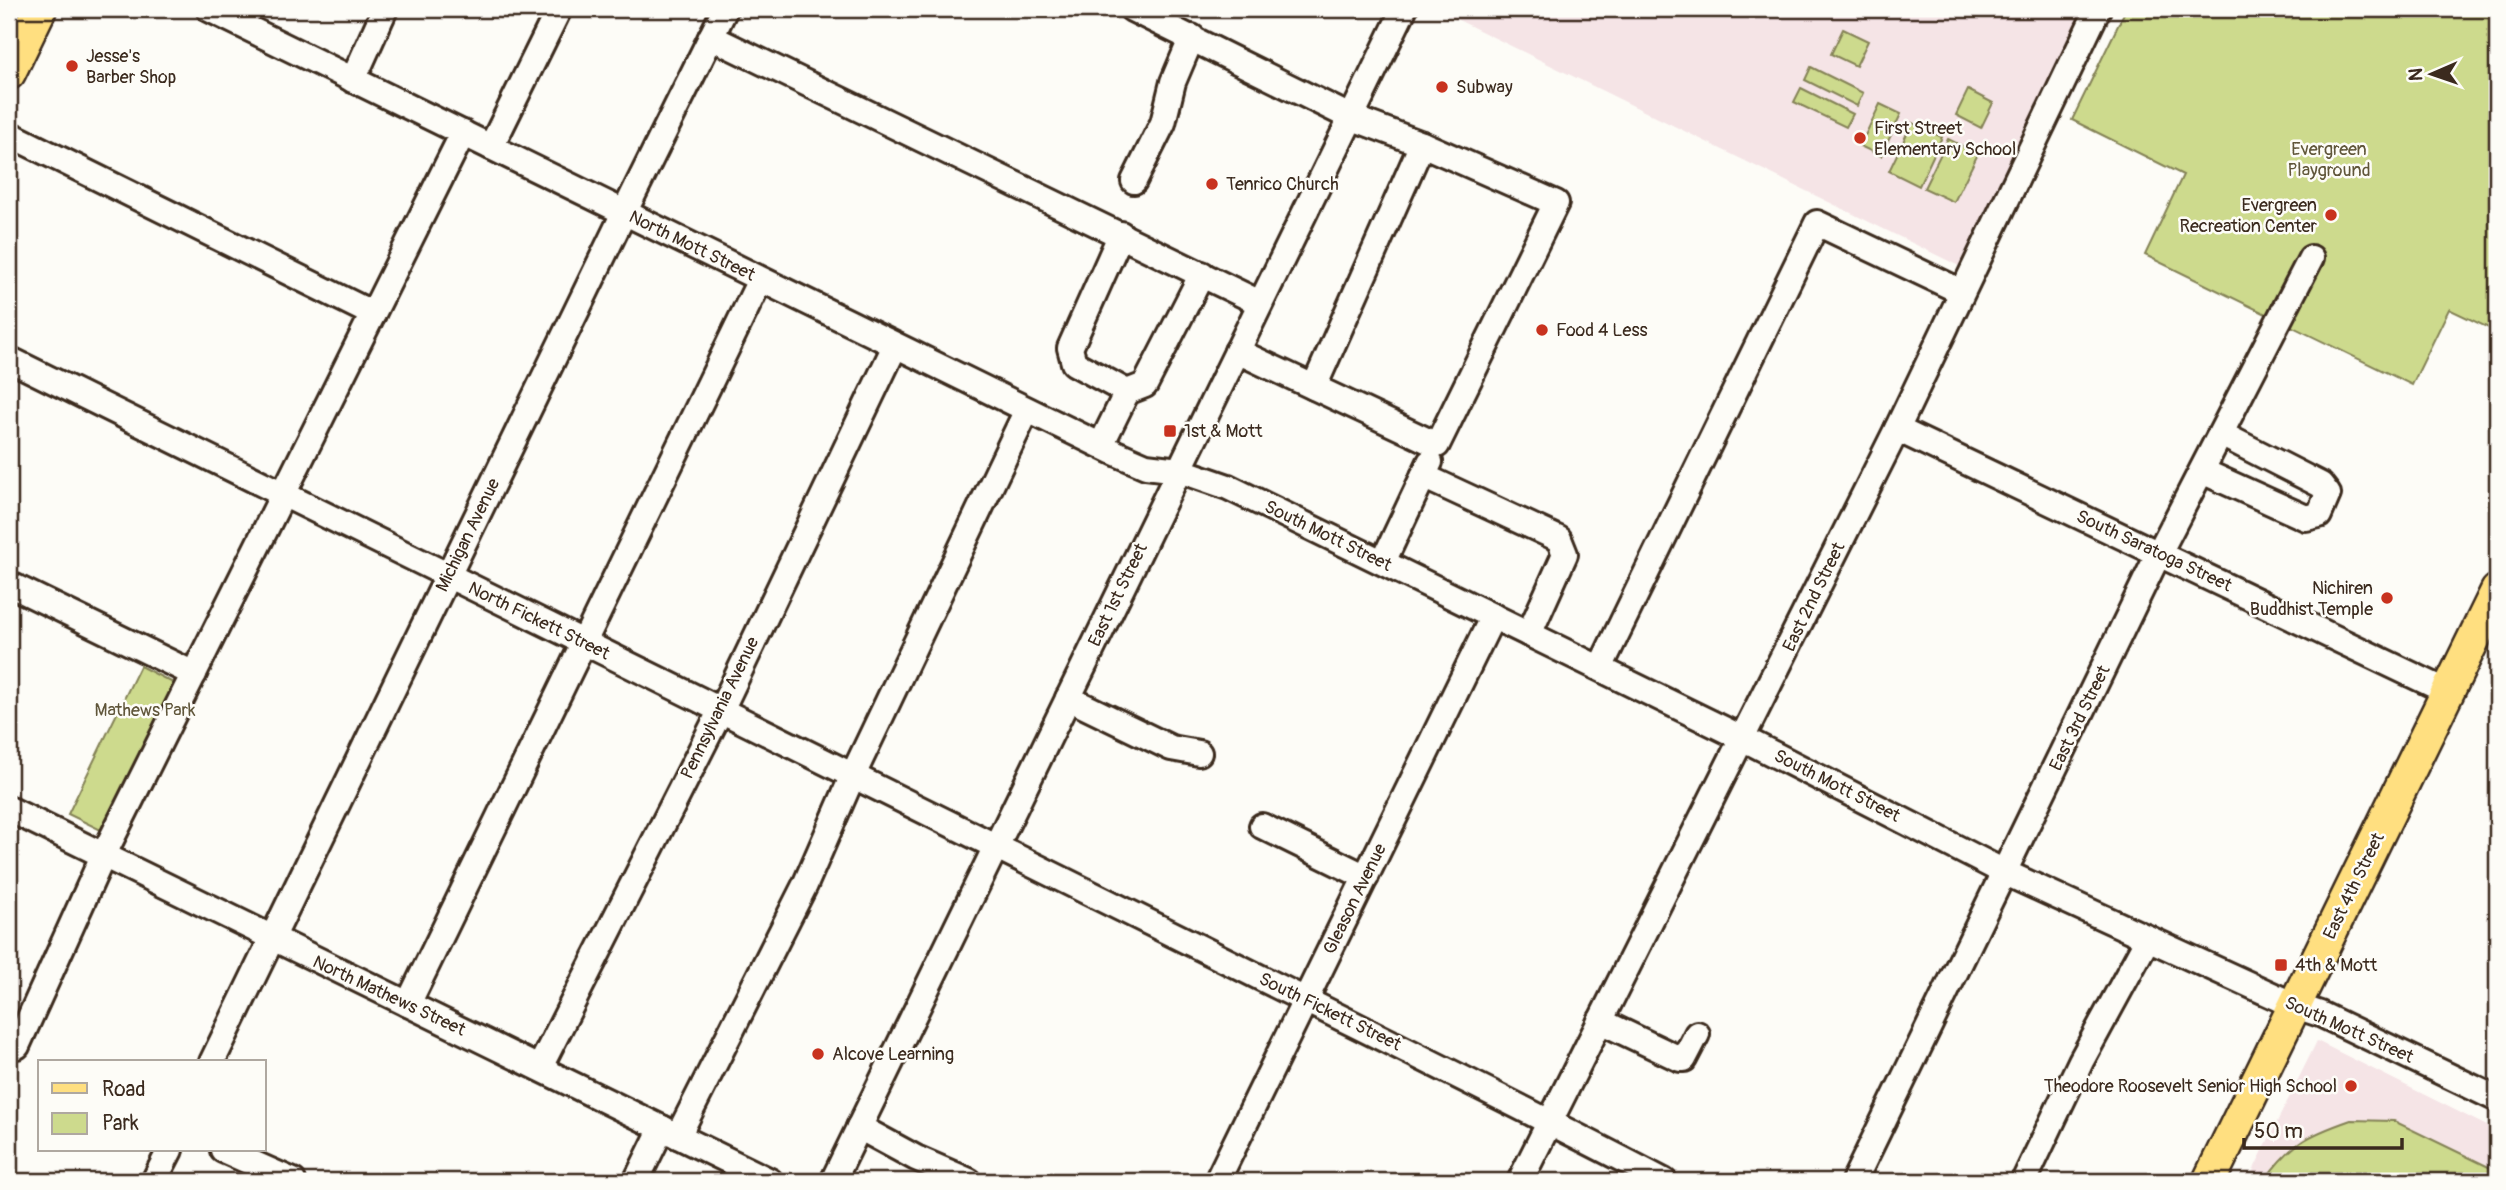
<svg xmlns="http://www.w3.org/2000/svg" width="2506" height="1190" viewBox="0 0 2506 1190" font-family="Pangolin,sans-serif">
	<rect width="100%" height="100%" fill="#fdfcf7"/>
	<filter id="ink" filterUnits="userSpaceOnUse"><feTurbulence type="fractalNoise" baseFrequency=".0143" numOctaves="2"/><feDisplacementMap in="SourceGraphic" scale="14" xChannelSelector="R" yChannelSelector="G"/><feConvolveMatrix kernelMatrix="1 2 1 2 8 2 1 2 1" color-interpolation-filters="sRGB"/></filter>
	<g filter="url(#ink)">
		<g fill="#f5e4e6">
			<path d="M1441,9H2082L1959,266L1440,11Z"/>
			<path d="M2317,1041L2497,1131V1181H2248Z"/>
		</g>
		<g fill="#cdda8d" stroke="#848256" stroke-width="2">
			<path d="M2126,9H2497V332L2449,309L2412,385L2145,255L2183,175L2072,120Z"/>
			<path d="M1843,29L1868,41L1856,66L1831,54Z"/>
			<path d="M1811,67L1863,93L1857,106L1805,80Z"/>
			<path d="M1801,88L1853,114L1846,127L1794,102Z"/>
			<path d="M1968,90L1993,103L1981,128L1956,115Z"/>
			<path d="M1880,104L1901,114L1881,156L1860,146Z"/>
			<path d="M1912,123L1942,137L1919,186L1889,171Z"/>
			<path d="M1948,139L1978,154L1954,202L1924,188Z"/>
			<path d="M140,666L183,688L111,835L68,814Z"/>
			<path d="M2351,1120L2394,1121L2497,1171V1181H2264C2291,1143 2308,1135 2351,1120Z"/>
		</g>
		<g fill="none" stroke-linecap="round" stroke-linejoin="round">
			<g stroke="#3b2a1e" stroke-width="30">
				<g id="minor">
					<path d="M209,9L1116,453L1146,466L1179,470L1228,487L1744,739L2006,873L2296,1006L2320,1014L2497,1099"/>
					<path d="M1132,9L1350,117L1422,144L1556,203L1437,445L1237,351"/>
					<path d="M711,37L1260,303"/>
					<path d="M353,80L385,9"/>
					<path d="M9,134L373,314"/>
					<path d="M491,147L559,9"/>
					<path d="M1134,181L1163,123L1173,82L1192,37"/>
					<path d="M9,359C419,563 832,762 1241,968C1383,1039 1525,1108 1664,1181"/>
					<path d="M1314,387L1422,144"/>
					<path d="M1127,392L1145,385L1202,274"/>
					<path d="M1897,429L2448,692"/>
					<path d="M1101,445L1127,392L1074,363L1070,348L1121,234"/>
					<path d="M2202,471L2306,518L2319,515L2328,494L2321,485L2221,434"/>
					<path d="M1423,476L1559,539L1565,554L1529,634"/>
					<path d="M1383,562L1430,462"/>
					<path d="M9,584L194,674"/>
					<path d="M1600,668L1817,223L1962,292"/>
					<path d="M1068,698L1171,748L1199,753"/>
					<path d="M9,809C262,935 517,1056 770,1181"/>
					<path d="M1262,826L1366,877"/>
					<path d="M408,1004L760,280"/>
					<path d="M1600,1021L1680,1059H1684L1697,1034"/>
					<path d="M9,1041L17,1046L103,856L463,133"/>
					<path d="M212,1062L624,213L725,9"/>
					<path d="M540,1067L721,710L895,346"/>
					<path d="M859,1127L916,1158L969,1181"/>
					<path d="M678,1136L805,885L853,775L1027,410"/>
					<path d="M223,1150L293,1181"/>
					<path d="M154,1181L170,1150"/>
					<path d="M636,1181L662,1128"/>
					<path d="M833,1181L1404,9"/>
					<path d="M1217,1181L1493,616"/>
					<path d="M1520,1181L1897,429L2098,9"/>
					<path d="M1854,1181L2159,553L2311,258"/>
					<path d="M2024,1181L2081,1061L2148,938"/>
				</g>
			</g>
			<g stroke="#3b2a1e" stroke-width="37">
				<g id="major">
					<path d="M9,73L40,9"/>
					<path d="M2209,1181L2497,591"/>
				</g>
			</g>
			<use href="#minor" stroke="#fdfcf7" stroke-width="24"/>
			<use href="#major" stroke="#ffdf80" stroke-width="32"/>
		</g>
	</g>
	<g fill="#c8321e" stroke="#fdfcf7" stroke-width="2.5">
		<circle cx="72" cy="66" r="7"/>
		<circle cx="1442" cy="87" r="7"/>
		<circle cx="1860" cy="138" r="7"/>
		<circle cx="1212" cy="184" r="7"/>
		<circle cx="2331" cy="215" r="7"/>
		<circle cx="1542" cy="330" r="7"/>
		<rect x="1163" y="424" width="14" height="14" rx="3.5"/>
		<circle cx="2387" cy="598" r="7"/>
		<rect x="2274" y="958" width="14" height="14" rx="3.5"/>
		<circle cx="818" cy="1054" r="7"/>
		<circle cx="2351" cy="1086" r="7"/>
	</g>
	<g text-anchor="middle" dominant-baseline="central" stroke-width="5" stroke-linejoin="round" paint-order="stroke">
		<g font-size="18" fill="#3b2a1e" stroke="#fdfcf7" text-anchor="start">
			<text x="86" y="56">Jesse's<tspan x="86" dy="21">Barber Shop</tspan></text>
			<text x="1456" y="87">Subway</text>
			<text x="1874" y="128">First Street<tspan x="1874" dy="21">Elementary School</tspan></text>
			<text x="1226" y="184">Tenrico Church</text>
			<text x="2317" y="205" text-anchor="end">Evergreen<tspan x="2317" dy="21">Recreation Center</tspan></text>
			<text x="1556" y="330">Food 4 Less</text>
			<text x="1184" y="431">1st &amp; Mott</text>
			<text x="2373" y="588" text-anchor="end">Nichiren<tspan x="2373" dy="21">Buddhist Temple</tspan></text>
			<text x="2295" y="965">4th &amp; Mott</text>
			<text x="832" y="1054">Alcove Learning</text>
			<text x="2337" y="1086" text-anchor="end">Theodore Roosevelt Senior High School</text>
		</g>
		<g font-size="18" fill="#60563a" stroke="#fdfcf7">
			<text x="2329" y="149">Evergreen<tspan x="2329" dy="21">Playground</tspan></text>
			<text x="145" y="710">Mathews Park</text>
		</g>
		<g font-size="18" fill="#3b2a1e" stroke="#fdfcf7">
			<text transform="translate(692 246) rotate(26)">North Mott Street</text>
			<text transform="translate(468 535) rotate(-64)">Michigan Avenue</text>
			<text transform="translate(1328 536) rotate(26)">South Mott Street</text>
			<text transform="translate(2154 551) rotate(25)">South Saratoga Street</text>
			<text transform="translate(1118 595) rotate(-64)">East 1st Street</text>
			<text transform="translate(1814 597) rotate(-64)">East 2nd Street</text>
			<text transform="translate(539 621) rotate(26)">North Fickett Street</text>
			<text transform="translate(720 708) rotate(-64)">Pennsylvania Avenue</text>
			<text transform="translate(2080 718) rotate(-64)">East 3rd Street</text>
			<text transform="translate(1837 786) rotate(27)">South Mott Street</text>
			<text transform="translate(2354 886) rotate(-64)">East 4th Street</text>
			<text transform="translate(1355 899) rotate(-64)">Gleason Avenue</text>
			<text transform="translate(389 996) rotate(25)">North Mathews Street</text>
			<text transform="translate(1330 1012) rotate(26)">South Fickett Street</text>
			<text transform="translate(2349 1030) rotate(24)">South Mott Street</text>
		</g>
	</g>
	<rect width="2506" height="1190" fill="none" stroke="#fdfcf7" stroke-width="35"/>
	<rect x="18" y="18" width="2471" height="1155" fill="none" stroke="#3b2a1e" stroke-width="2.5" filter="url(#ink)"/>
	<rect x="38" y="1060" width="228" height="91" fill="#fdfcf7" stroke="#afa8a0" stroke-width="2"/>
	<rect x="52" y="1083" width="35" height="10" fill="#ffdf80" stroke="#afa8a0" stroke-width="2"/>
	<text x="102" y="1096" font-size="21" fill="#3b2a1e">Road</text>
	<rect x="52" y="1113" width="35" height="21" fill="#cdda8d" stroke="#afa8a0" stroke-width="2"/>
	<text x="102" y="1130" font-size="21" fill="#3b2a1e">Park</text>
	<g transform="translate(2432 74) rotate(268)" stroke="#fdfcf7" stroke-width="5" paint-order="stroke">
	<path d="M0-5L12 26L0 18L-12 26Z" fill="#3b2a1e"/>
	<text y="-10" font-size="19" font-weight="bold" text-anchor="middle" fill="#3b2a1e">N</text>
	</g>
	<path d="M2244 1138v10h158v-10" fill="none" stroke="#3b2a1e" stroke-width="3.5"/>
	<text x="2254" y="1138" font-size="21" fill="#3b2a1e" stroke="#fdfcf7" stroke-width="5" paint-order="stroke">50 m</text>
</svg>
